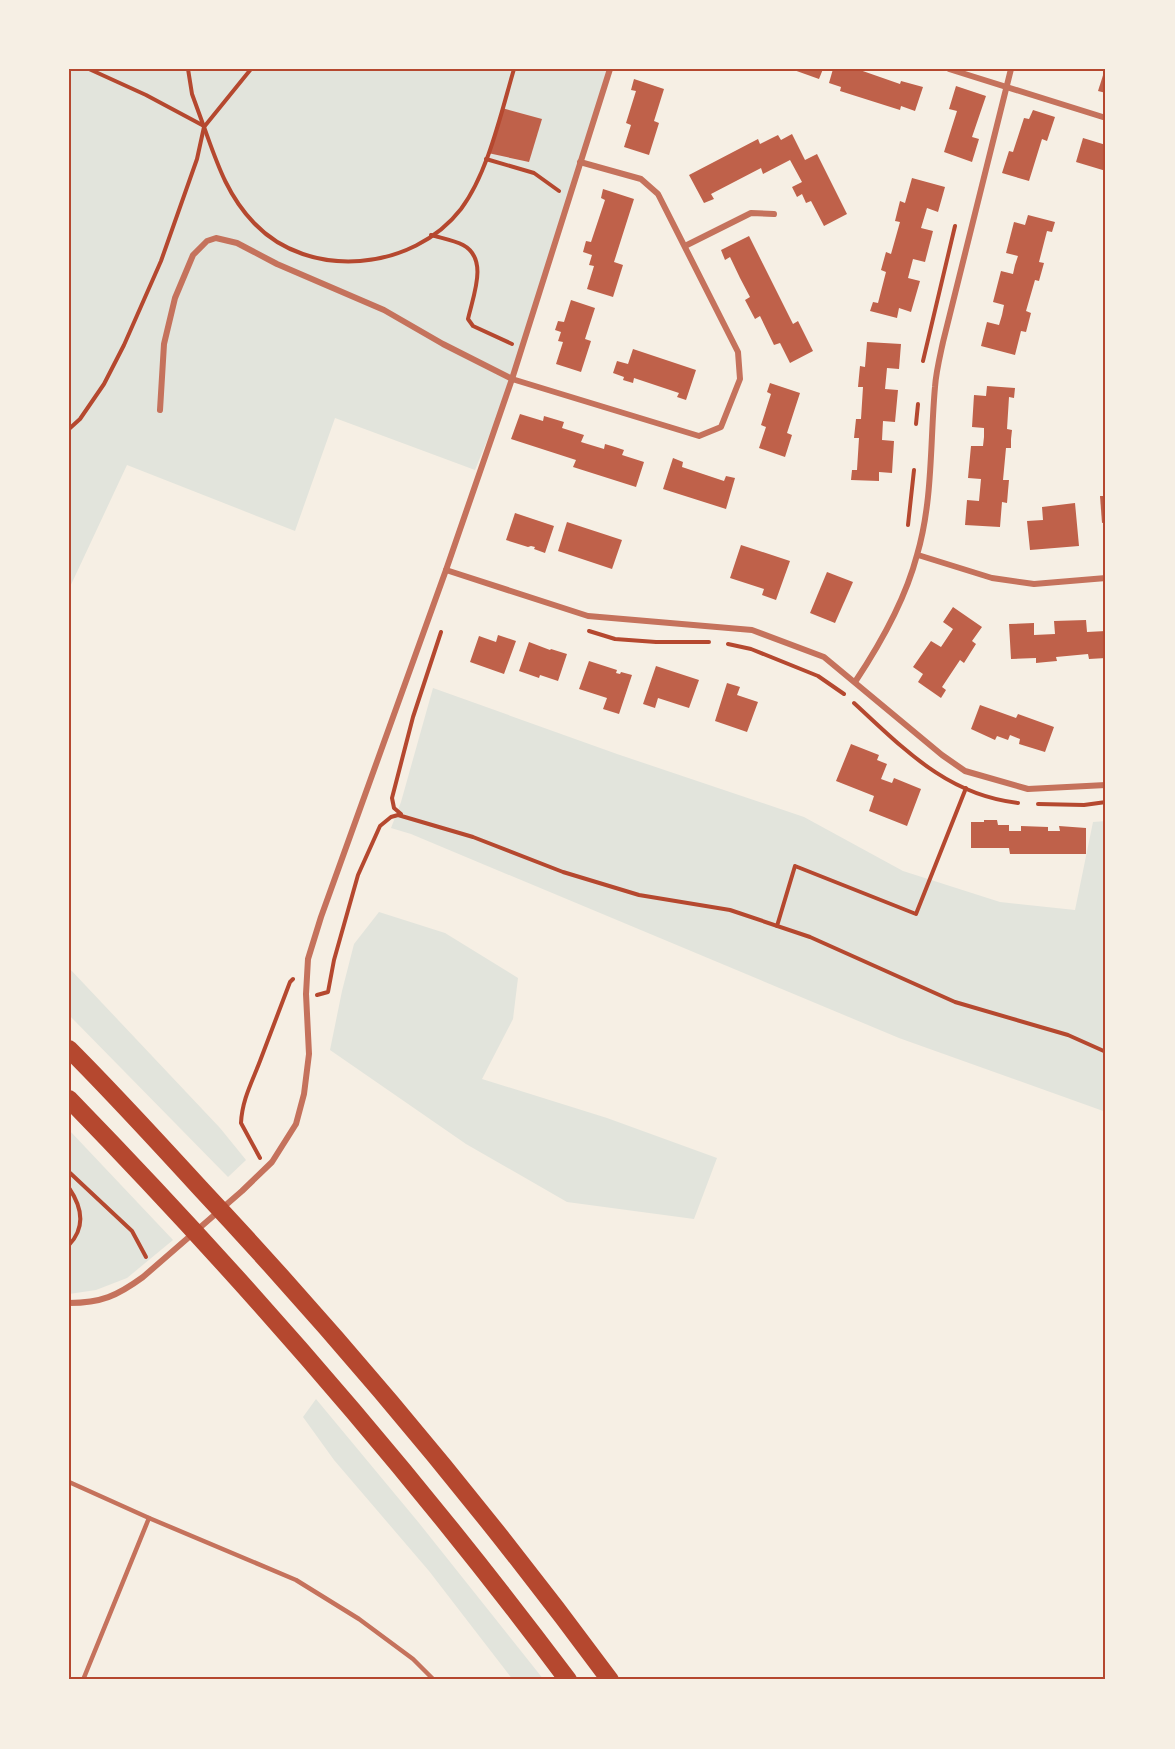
<svg xmlns="http://www.w3.org/2000/svg" width="1175" height="1749" viewBox="0 0 1175 1749" font-family="'Source Sans 3',sans-serif">
	<rect width="100%" height="100%" fill="#f6efe4"/>
	<g fill="#e2e4dc">
		<path d="M69,69H610L505,397L475,470L335,418L295,531L127,465L69,589Z"/>
		<path d="M433,688L617,754L804,817L903,871L1000,902L1075,910L1093,822L1106,821V1112L899,1038L411,834L391,828L401,802Z"/>
		<path d="M379,912L445,933L518,978L513,1019L482,1079L607,1118L717,1158L694,1219L567,1202L466,1144L330,1050L342,991L354,944Z"/>
		<path d="M69,968L220,1128L246,1160L228,1177L69,1015Z"/>
		<path d="M69,1130L173,1240L127,1278L96,1290L69,1294Z"/>
		<path d="M316,1399L419,1523L544,1680H513L429,1571L334,1460L303,1417Z"/>
	</g>
	<g fill="#bf614a">
		<path d="M791,69H823L819,79Z"/>
		<path d="M833,69H857L900,84L901,81L923,87L915,111L901,106L900,110L840,91L841,87L829,83Z"/>
		<path d="M1105,69H1106V93L1098,91Z"/>
		<path d="M634,79L664,89L654,121L659,123L649,155L624,147L631,125L626,123L636,91L631,90Z"/>
		<path d="M956,86L986,96L972,137L979,139L972,162L944,152L957,111L949,109Z"/>
		<path d="M502,108L542,119L529,162L488,153Z"/>
		<path d="M1033,110L1055,117L1047,141L1042,139L1029,181L1002,173L1009,151L1013,152L1024,118L1029,119Z"/>
		<path d="M792,134L805,160L817,154L847,214L824,226L811,201L806,203L802,194L797,197L792,187L802,182L790,160L763,174L761,168L711,194L714,199L704,203L689,175L758,139L760,144L778,135L781,140Z"/>
		<path d="M1083,138L1106,145V171L1076,162Z"/>
		<path d="M912,178L945,187L938,212L927,208L921,228L933,231L925,262L913,259L908,278L920,281L911,312L899,308L897,318L870,311L873,302L878,303L886,272L881,270L886,252L891,254L900,222L895,221L900,201L905,203Z"/>
		<path d="M603,189L634,199L614,262L623,265L613,297L587,289L594,266L589,265L592,255L583,252L586,241L591,242L605,200L601,198Z"/>
		<path d="M1028,215L1055,222L1052,232L1047,231L1039,262L1044,263L1039,281L1035,280L1026,311L1031,313L1026,332L1021,331L1015,355L981,346L987,322L999,325L1002,315L1004,305L993,302L1001,271L1013,274L1015,265L1018,256L1006,253L1014,222L1025,225Z"/>
		<path d="M749,236L793,324L798,321L813,351L790,363L780,343L774,345L760,316L755,319L745,300L750,297L740,278L730,257L725,260L721,250Z"/>
		<path d="M571,300L595,308L585,339L591,341L581,372L556,364L563,342L558,341L561,332L555,330L558,321L564,322Z"/>
		<path d="M867,342L901,344L899,369L887,368L885,389L898,390L895,422L883,421L882,440L894,441L892,473L879,472V481L851,480L852,470H857L859,438H854L856,419H861L863,387H858L860,366L865,367Z"/>
		<path d="M633,349L696,370L686,400L677,397L679,393L634,378L633,383L623,380L624,377L613,373L617,361L628,364Z"/>
		<path d="M770,383L800,393L787,433L792,435L785,457L759,448L766,427L761,425L771,394L767,392Z"/>
		<path d="M987,386L1015,388L1014,398L1009,397L1007,429L1012,430L1011,439V448H1006L1003,480H1009L1008,491L1007,503L1002,502L1000,527L965,525L967,500L979,501L981,479L968,478L971,446H983L984,437V428L972,427L974,395L986,396Z"/>
		<path d="M520,414L543,421L544,416L564,422L562,428L584,435L581,442L604,449L605,444L615,447L624,450L622,455L644,462L636,487L573,467L576,460L511,439Z"/>
		<path d="M673,458L683,462L682,467L724,481L726,476L735,478L726,509L663,489Z"/>
		<path d="M1100,496H1106V522L1102,523Z"/>
		<path d="M1075,503L1079,546L1030,550L1027,521L1043,520L1042,507Z"/>
		<path d="M515,513L554,526L545,553L534,549L535,547L531,546L528,547L506,540Z"/>
		<path d="M567,522L622,540L612,569L558,551Z"/>
		<path d="M741,545L790,561L776,600L762,595L764,589L730,578Z"/>
		<path d="M827,572L853,582L835,623L810,613Z"/>
		<path d="M953,607L982,627L972,641L976,644L964,663L960,660L942,687L946,690L941,698L918,682L923,674L913,667L931,641L941,647L953,629L943,622Z"/>
		<path d="M1086,620L1087,632L1106,631V658L1089,659L1088,654L1056,657L1057,661L1046,662L1036,663V658L1011,659L1009,624L1034,623V635L1055,634L1054,621Z"/>
		<path d="M498,635L516,641L504,674L470,662L479,636L496,642Z"/>
		<path d="M529,642L550,650L551,649L567,654L558,681L540,675L539,678L519,671Z"/>
		<path d="M589,661L617,670L616,673L620,674L621,672L632,675L619,714L603,709L607,698L579,689Z"/>
		<path d="M656,666L699,680L689,708L658,698L655,708L643,704Z"/>
		<path d="M727,683L740,687L737,695L758,702L747,732L715,721Z"/>
		<path d="M980,705L1016,718L1018,714L1054,727L1045,752L1019,744L1020,739L1010,735L1008,740L997,736L995,740L971,729Z"/>
		<path d="M851,744L879,755L877,760L887,764L881,779L892,783L894,778L921,789L907,826L869,811L874,796L836,781Z"/>
		<path d="M984,820H997L998,825H1009V831H1021V826L1048,827V831H1060L1059,826L1086,828V854H1010L1009,848H971V822H984Z"/>
	</g>
	<g fill="none" stroke-linecap="round" stroke-linejoin="round">
		<g stroke="#b5482f" stroke-width="4">
			<path d="M89,69L146,95L204,126"/>
			<path d="M204,127C217,163 227,195 254,223C309,281 413,271 461,209C488,173 501,113 514,69"/>
			<path d="M204,127L251,69"/>
			<path d="M486,159L534,173L559,191"/>
			<path d="M431,235C441,238 454,240 463,245C489,259 473,296 468,319L473,326L512,344"/>
			<path d="M923,361L955,226"/>
			<path d="M916,424L918,404"/>
			<path d="M69,429L80,419L104,384L124,345L161,261L197,159L204,127L192,94L188,69"/>
			<path d="M908,525L914,470"/>
			<path d="M589,631L615,639L656,642H709"/>
			<path d="M728,644L751,649L818,676L844,694"/>
			<path d="M854,703C904,749 947,795 1018,803"/>
			<path d="M1038,804L1084,805L1106,802"/>
			<path d="M401,814L394,808L392,798L413,717L441,632"/>
			<path d="M777,926L795,866L916,914L966,788"/>
			<path d="M317,995L328,992L334,960L358,875L380,826L391,817L398,815L473,837L563,872L639,895L730,910L810,937L955,1002L1068,1035L1106,1052"/>
			<path d="M260,1158L241,1123C242,1100 252,1082 260,1061C270,1035 280,1009 290,982L293,979"/>
			<path d="M69,1172L132,1231L146,1257"/>
			<path d="M69,1188C82,1207 86,1227 69,1245"/>
		</g>
		<g stroke="#c5725c" stroke-width="4.5">
			<path d="M69,1482L149,1518L296,1580L359,1619L413,1659L434,1680"/>
			<path d="M83,1680L149,1518"/>
		</g>
		<g stroke="#c5725c" stroke-width="6">
			<path d="M949,69L1106,118"/>
			<path d="M685,246L751,213L774,214"/>
			<path d="M160,410L164,344L175,298L193,255L207,241L216,238L237,243L277,264L384,310L443,344L512,379L699,436L721,427L740,379L738,352L658,194L641,179L580,162"/>
			<path d="M918,555L992,578L1034,584L1106,578"/>
			<path d="M446,570L588,616L752,630L824,657L942,755L965,771L1028,789L1106,785"/>
			<path d="M855,682C881,643 905,601 917,555C933,501 930,442 935,387C936,372 940,356 943,342L1011,69"/>
			<path d="M69,1303C101,1303 117,1296 143,1277L242,1191L272,1162L296,1124L304,1094L309,1054L306,994L308,959L321,917L446,570L512,379L610,69"/>
		</g>
		<g stroke="#b5482f" stroke-width="18">
			<path d="M69,1049C114,1094 157,1141 200,1188C346,1344 483,1508 610,1680"/>
			<path d="M69,1099C248,1283 414,1474 568,1680"/>
		</g>
	</g>
	<rect width="1175" height="1749" fill="none" stroke="#f6efe4" stroke-width="141"/>
	<rect x="70" y="70" width="1034" height="1608" fill="none" stroke="#b5482f" stroke-width="2"/>
</svg>
